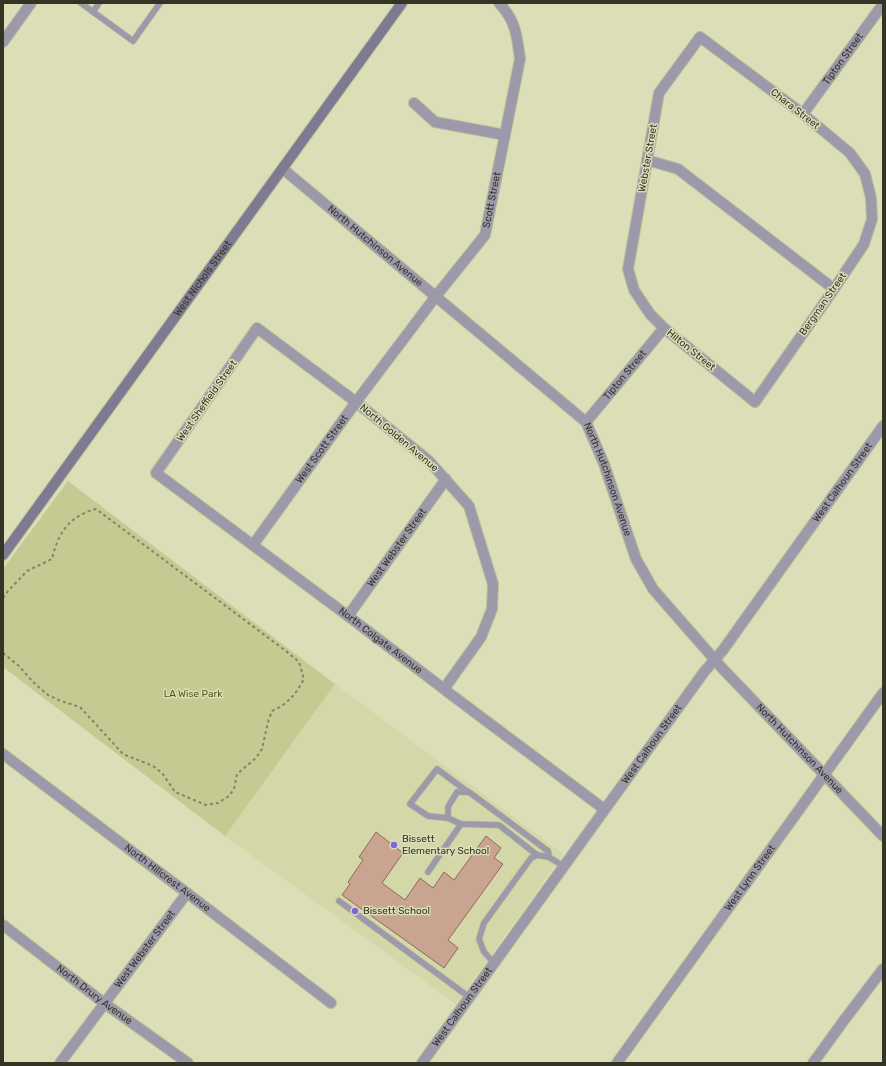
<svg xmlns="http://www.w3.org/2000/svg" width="886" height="1066" viewBox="0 0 886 1066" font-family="Rubik,sans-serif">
	<rect width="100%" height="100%" fill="#dcdeb7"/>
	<path fill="#d4d7a8" d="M335,684L563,854L456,1004L225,836Z"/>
	<path fill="#c6c991" d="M68,481L335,684L225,836L3,667V569Z"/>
	<path fill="#c9a490" stroke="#8d6b58" d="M376,832L403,853L382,883L405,900L420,878L433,888L444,872L454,880L486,836L501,848L494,858L503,864L448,940L458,948L444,968L342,895L350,884L348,882L363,860L359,857Z"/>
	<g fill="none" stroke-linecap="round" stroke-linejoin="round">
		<g stroke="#babc9a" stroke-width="7">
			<g id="lane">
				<path d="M81,3L133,41L160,3"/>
				<path d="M93,12L99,3"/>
				<path d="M448,818L428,816L410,804L437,769L468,792"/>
				<path d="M549,857L548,851L469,792H457L448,807V818L461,824L499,825L537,855L549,857L563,866"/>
				<path d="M428,872L461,824"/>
				<path d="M339,901L469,997"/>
				<path d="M494,963L484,952L479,939L484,923L531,858L537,855"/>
			</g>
		</g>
		<g stroke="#babc9a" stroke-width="12">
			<g id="street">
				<path d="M700,37L803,114L850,153L865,174L871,198L872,219L864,244L834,289L755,402L664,328L650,314L634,290L628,269L659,93Z"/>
				<path d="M3,42L31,3"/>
				<path d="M414,103L435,122L505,135"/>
				<path id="s1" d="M803,114L883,4"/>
				<path d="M647,160L678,169L834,289"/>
				<path id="s2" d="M283,169L586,422L604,464L636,559L653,589L722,668L883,836"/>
				<path id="s3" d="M586,422L664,328"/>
				<path id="s4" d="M253,545L356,402L436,296L485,235L520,59C517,36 516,21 499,3"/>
				<path id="s5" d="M348,616L446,479"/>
				<path id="s6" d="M444,689L481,637L492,609L493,584L469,506L429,461L356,402L257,328L156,473L348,616L444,689L449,693L604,809"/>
				<path id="s7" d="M3,754L187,893L331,1003"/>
				<path id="s8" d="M3,925L104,1003L188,1063"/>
				<path id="s9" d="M60,1063L187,893"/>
				<path id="s10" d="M422,1063L704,672L723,650L883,426"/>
				<path id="s11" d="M617,1063L883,693"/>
				<path d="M813,1063L842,1023L883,969"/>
			</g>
		</g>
		<g stroke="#babc9a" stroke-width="12">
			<g id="secondary">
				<path id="s12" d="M3,555L402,3"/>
			</g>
		</g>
		<path stroke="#838469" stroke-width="2" stroke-dasharray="3 3" stroke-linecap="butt" d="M3,598L8,591L27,571L52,559C58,533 69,516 96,509L286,651L299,662L304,679C295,695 289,703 272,711L268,722L262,749L256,758L237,774L234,789L229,796L218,803L206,805L175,792L162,773L153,766L123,754L80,707L61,701L48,695L33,682L19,666L3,653"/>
		<use href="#lane" stroke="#9b99aa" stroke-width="5.5"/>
		<use href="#street" stroke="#9b99aa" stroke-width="10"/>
		<use href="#secondary" stroke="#7d7a91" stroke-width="10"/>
	</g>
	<g fill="#8165e0" stroke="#dcdeb7" stroke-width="1.5">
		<circle cx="394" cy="845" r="4"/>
		<circle cx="355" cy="911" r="4"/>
	</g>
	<g text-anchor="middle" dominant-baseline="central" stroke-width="3" stroke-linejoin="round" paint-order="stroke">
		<g font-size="10" fill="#333424" stroke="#dcdeb7">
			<text stroke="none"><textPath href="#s1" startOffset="68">Tipton Street</textPath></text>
			<text transform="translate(795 109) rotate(38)">Chara Street</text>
			<text transform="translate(648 158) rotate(-80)">Webster Street</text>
			<text stroke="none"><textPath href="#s4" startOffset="423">Scott Street</textPath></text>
			<text stroke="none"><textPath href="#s2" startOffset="120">North Hutchinson Avenue</textPath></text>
			<text stroke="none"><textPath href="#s12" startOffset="341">West Nichols Street</textPath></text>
			<text transform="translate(823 304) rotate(-55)">Bergman Street</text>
			<text transform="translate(691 350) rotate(39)">Hilton Street</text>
			<text stroke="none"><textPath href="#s3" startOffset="61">Tipton Street</textPath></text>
			<text transform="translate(207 401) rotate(-55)">West Sheffield Street</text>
			<text transform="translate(399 438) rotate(40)">North Golden Avenue</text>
			<text stroke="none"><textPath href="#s4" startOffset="118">West Scott Street</textPath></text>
			<text stroke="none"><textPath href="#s2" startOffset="456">North Hutchinson Avenue</textPath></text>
			<text stroke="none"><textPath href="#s10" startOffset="717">West Calhoun Street</textPath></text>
			<text stroke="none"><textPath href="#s5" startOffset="84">West Webster Street</textPath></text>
			<text stroke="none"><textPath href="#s6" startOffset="935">North Colgate Avenue</textPath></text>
			<text stroke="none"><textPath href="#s10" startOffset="393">West Calhoun Street</textPath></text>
			<text stroke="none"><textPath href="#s2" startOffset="792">North Hutchinson Avenue</textPath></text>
			<text stroke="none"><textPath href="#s7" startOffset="206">North Hillcrest Avenue</textPath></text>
			<text stroke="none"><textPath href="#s11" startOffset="228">West Lynn Street</textPath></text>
			<text stroke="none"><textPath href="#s9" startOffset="142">West Webster Street</textPath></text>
			<text stroke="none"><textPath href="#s8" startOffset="115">North Drury Avenue</textPath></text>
			<text stroke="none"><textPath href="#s10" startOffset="69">West Calhoun Street</textPath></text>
		</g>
		<g font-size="10" fill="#595a19" stroke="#dcdeb7">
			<text x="193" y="694">LA Wise Park</text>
		</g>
		<g font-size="10" fill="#333424" stroke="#dcdeb7" text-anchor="start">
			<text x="402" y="839">Bissett<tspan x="402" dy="12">Elementary School</tspan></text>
			<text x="363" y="911">Bissett School</text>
		</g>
	</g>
	<rect width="886" height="1066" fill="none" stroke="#333424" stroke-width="8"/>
</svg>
